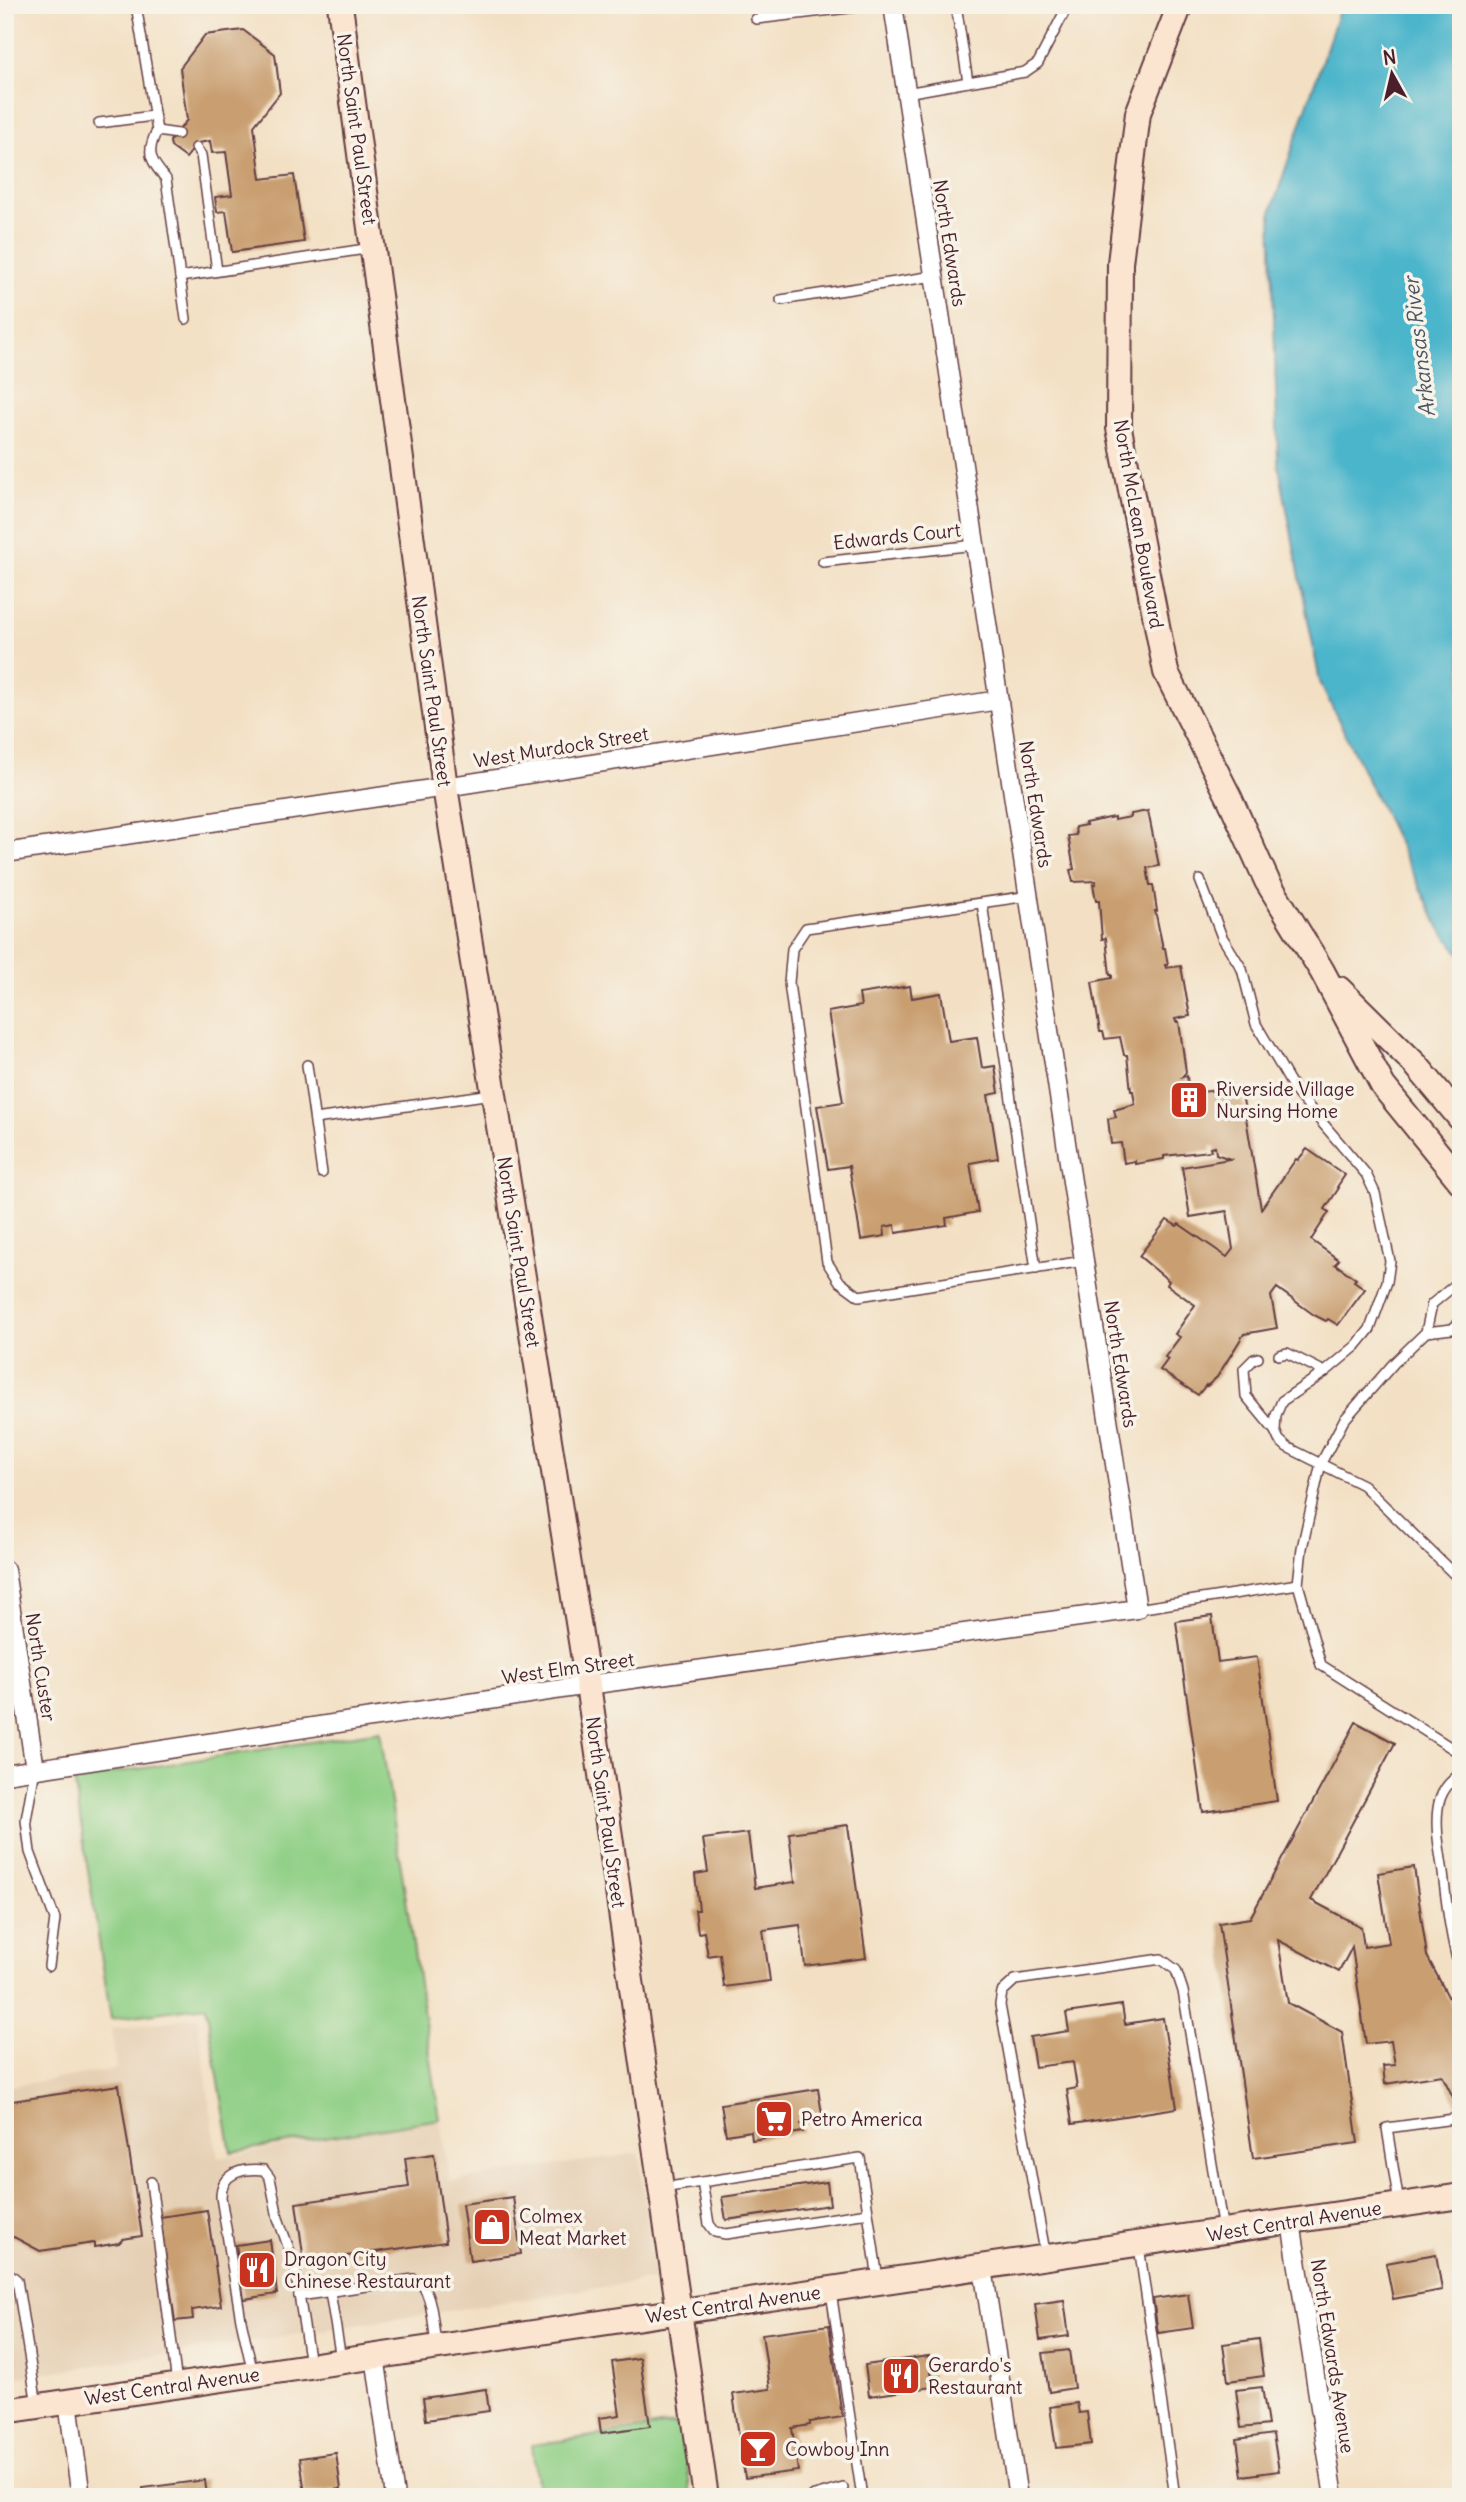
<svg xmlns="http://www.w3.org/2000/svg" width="1466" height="2502" viewBox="0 0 1466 2502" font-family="Delius,sans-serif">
	<rect width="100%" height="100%" fill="#f7f3e8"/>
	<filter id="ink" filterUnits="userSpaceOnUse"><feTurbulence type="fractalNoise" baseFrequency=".0143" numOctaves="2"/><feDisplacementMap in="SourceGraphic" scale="14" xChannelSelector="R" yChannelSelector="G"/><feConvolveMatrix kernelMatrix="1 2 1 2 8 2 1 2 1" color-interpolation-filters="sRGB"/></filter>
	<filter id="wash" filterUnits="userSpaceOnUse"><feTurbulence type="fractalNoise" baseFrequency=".00686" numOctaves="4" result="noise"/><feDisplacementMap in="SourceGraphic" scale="28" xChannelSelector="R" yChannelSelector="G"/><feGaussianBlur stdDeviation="1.57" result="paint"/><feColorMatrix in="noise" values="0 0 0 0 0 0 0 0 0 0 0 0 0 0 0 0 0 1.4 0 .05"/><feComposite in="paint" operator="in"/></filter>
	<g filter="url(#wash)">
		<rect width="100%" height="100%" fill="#f3e0c4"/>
		<path fill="#e6d0b5" d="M197,2017L218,2158L440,2119L450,2181L639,2153L655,2279L5,2379V2087L116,2069L112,2029Z"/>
		<g fill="#8fcf85" stroke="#6c7758" stroke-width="2">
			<path d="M380,1731L440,2119L231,2152L206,2006L111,2019L74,1779Z"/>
			<path d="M682,2423L691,2497H539L532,2445Z"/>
		</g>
		<path fill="#4cb5cb" stroke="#4b6a7b" stroke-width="2" d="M1341,5H1461V955L1439,927L1320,682L1278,463L1271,212Z"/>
		<g id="blocks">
			<g fill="#c99f71">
				<path d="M243,30L275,54L280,93L254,126L261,179L294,175L304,242L232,252L226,211L217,212L215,197L232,195L226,152L212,153L210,141L198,143L186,158L171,147L170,141L187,120L180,68L205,35Z"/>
				<path d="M1148,811L1159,866L1147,868L1150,885H1153L1157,911H1155L1156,915L1163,948H1165L1168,965H1165L1166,968L1181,966L1190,1016L1175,1019L1176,1022H1179L1186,1072L1182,1077L1187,1076L1189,1096H1194L1193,1093L1241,1087L1261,1209L1296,1159L1298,1160L1307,1149L1345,1175L1337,1187L1339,1188L1325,1209L1329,1212L1311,1240L1339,1260L1335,1264L1356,1279L1354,1281L1365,1289L1338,1325L1328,1319L1326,1321L1314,1315L1277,1288L1271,1296L1277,1328L1244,1334L1217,1377L1207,1386L1206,1385L1198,1395L1160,1370L1168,1359L1165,1357L1180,1337L1175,1334L1195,1305L1167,1285L1169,1281L1139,1256L1167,1220L1177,1226L1179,1224L1227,1257L1233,1249L1227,1211L1190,1217L1182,1167L1230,1159L1216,1154L1215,1146L1210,1147L1211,1151L1164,1156V1159L1135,1164V1161L1124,1163L1121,1143L1111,1144L1108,1119L1116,1117L1114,1110L1135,1104L1133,1091H1131L1127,1055H1124L1120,1037L1105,1039L1103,1032H1100L1092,982L1112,978V975H1110L1106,938L1102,939L1099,901H1096L1093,884H1096V881L1073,882L1070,870L1074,869L1068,836L1076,835L1075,827L1086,825L1085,823L1114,817V820L1131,817V814Z"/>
				<path d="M910,986L912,998L941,993L949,1041L977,1037L982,1068L995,1066L999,1093L988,1095L998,1158L970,1163L978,1212L946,1218L947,1225L896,1233L895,1225L884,1227L885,1236L861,1240L849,1166L828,1169L817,1106L843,1102L828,1012L861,1006L859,994Z"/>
				<path d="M1212,1616L1218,1662L1257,1657L1277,1801L1203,1812L1176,1621Z"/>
				<path d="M1356,1722L1395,1743L1311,1900L1361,1927L1364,1947L1389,1943L1378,1873L1414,1867L1427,1956L1457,2014L1461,2016V2107H1458L1442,2075L1385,2084L1383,2066L1395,2065L1391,2041L1366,2044L1352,1947L1339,1972L1278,1940L1288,2003L1342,2032L1358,2143L1253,2158L1219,1923L1250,1918Z"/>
				<path d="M848,1825L866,1958L805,1966L800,1925L763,1930L770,1981L724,1987L720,1954L708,1956L704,1932L698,1933L695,1910H699L695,1874L708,1872L703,1839L748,1833L755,1888L795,1882L789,1833Z"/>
				<path d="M1122,2005L1125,2024L1163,2018L1177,2108L1072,2124L1067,2090L1077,2088L1073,2062L1035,2067L1030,2037L1069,2031L1066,2013Z"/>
				<path d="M119,2085L142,2236L123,2239L119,2243L94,2247V2243L40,2251L14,2237L10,2238L8,2228L5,2229V2102Z"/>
				<path d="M818,2089L823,2120L801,2124L803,2132L752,2140L751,2131L726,2135L721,2104Z"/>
				<path d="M434,2154L446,2242L304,2262L296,2203L409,2187L405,2158Z"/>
				<path d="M827,2182L830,2205L726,2220L722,2197Z"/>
				<path d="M513,2197L521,2254L470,2261L462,2204Z"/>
				<path d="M207,2210L221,2306L192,2310L193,2319L175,2321L160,2217Z"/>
				<path d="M270,2240L277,2294L244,2299L236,2245Z"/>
				<path d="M1436,2254L1442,2290L1393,2299L1386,2263Z"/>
				<path d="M1188,2294L1193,2328L1158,2333L1153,2299Z"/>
				<path d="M1064,2300L1069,2336L1040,2340L1035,2304Z"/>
				<path d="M829,2325L842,2417L810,2422V2425L792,2428L798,2471L745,2478L733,2394L770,2389L762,2334Z"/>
				<path d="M1259,2339L1264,2376L1228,2381L1223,2344Z"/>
				<path d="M1069,2350L1074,2388L1049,2392L1043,2353Z"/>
				<path d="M929,2356L933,2387L869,2396L865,2365Z"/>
				<path d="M640,2358L650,2426L601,2433L599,2418L620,2415L612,2362Z"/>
				<path d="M1262,2387L1268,2425L1241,2428L1236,2390Z"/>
				<path d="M486,2389L489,2411L426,2420L423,2398Z"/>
				<path d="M1077,2403L1079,2413L1087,2412L1091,2444L1056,2448L1050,2407Z"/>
				<path d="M1273,2434L1279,2471L1242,2476L1237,2439Z"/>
				<path d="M336,2453L341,2489L305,2494L300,2458Z"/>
				<path d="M205,2480L207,2497H144L143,2488Z"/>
			</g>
		</g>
	</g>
	<g filter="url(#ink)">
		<use href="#blocks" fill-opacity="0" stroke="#633c42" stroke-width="2"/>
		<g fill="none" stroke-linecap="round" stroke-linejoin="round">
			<g stroke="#633c42" stroke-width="12">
				<g id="lane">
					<path d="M136,5L157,131C145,153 151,161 166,179L186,319"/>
					<path d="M956,5L968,82"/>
					<path d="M756,19L874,5"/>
					<path d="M906,93L1025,72L1038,63L1067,7"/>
					<path d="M99,123L153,116"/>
					<path d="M157,131L178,134"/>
					<path d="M196,148L201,155L217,271"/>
					<path d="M180,277L372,248"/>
					<path d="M781,300L934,276"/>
					<path d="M823,562L975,545"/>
					<path d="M1200,880L1222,937L1242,969L1256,1024L1296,1092L1366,1174L1375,1193L1390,1261L1387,1282L1370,1329L1356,1346L1325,1372L1282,1401L1276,1415L1275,1431L1279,1440L1287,1447L1363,1485L1461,1581"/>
					<path d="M1029,896L806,928L792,949L789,983L827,1262L840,1282L859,1296L1084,1261"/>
					<path d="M982,903L1036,1269"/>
					<path d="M307,1065L322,1173"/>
					<path d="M315,1119L492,1094"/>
					<path d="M1426,1332L1452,1329L1461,1321"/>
					<path d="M1279,1355L1287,1353L1325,1372"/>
					<path d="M1258,1358L1254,1359L1244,1369L1246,1396L1275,1431"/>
					<path d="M1298,1584L1321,1665L1461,1754"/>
					<path d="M1137,1609L1298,1584L1302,1548L1321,1463L1344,1420L1394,1363L1426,1332L1432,1304L1461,1280"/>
					<path d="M35,1769L26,1820L30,1852L55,1919L49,1966"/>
					<path d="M1461,1773C1449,1782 1440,1792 1438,1808C1435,1829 1440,1851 1443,1873C1447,1907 1451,1941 1461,1974"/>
					<path d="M151,2182L177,2384"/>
					<path d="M702,2182L709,2224L715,2232L726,2234L868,2213"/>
					<path d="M662,2188L860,2158L878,2279"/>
					<path d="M1399,2204L1387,2128L1461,2118"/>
					<path d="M1139,2246L1175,2497"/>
					<path d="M1046,2257L1000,2005L1002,1992L1015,1980L1161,1959L1176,1970L1183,1991L1223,2230"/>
					<path d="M5,2270L17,2280L37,2405"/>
					<path d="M330,2292L341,2359"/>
					<path d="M831,2292L862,2497"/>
					<path d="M299,2296L414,2279C433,2285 433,2327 436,2345"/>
					<path d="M253,2374L241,2320L221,2197C221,2172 243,2168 264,2170L270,2178L278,2218L294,2263L310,2364"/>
					<path d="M811,2497L843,2488"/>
				</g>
			</g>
			<g stroke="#633c42" stroke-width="21">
				<g id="street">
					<path d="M5,853L445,787L999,700"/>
					<path d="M5,1570L35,1769"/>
					<path d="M5,1774L588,1685L1137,1609L893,5"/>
					<path d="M1291,2222L1334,2497"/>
					<path d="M983,2268L1018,2497"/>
					<path d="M375,2356L395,2497"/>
					<path d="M68,2402L81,2497"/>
				</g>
			</g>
			<g stroke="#633c42" stroke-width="28">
				<g id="secondary">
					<path d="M340,5L445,787L588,1685L706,2497"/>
					<path d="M1180,5L1138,113L1120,263L1119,428L1166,672L1229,797L1267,881L1322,971L1383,1086L1461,1182"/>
					<path d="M1339,989L1416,1065L1461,1119"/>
					<path d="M5,2411L1461,2196"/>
				</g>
			</g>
			<use href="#lane" stroke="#fff" stroke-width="9"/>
			<use href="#street" stroke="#fff" stroke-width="18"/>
			<use href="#secondary" stroke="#fce5d0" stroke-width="24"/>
		</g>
	</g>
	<defs>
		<g id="building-square" transform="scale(2.0125)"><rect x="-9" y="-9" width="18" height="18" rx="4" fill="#c8321e" stroke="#f7f3e8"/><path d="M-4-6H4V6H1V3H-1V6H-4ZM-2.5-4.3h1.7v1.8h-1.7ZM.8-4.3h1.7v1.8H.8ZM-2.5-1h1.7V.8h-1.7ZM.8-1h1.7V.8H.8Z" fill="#fff"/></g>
		<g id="supermarket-square" transform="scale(2.0125)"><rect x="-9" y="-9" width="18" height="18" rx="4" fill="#c8321e" stroke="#f7f3e8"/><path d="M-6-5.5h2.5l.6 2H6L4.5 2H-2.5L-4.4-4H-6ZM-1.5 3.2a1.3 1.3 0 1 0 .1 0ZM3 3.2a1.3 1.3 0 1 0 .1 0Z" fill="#fff"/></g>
		<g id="shop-square" transform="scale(2.0125)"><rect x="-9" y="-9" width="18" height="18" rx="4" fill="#c8321e" stroke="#f7f3e8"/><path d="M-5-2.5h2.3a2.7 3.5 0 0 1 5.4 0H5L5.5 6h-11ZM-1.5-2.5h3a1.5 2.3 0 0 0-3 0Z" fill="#fff"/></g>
		<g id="restaurant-square" transform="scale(2.0125)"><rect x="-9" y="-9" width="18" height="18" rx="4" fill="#c8321e" stroke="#f7f3e8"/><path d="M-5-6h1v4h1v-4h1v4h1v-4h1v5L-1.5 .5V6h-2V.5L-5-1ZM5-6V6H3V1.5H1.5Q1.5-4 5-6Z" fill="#fff"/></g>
		<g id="bar-square" transform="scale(2.0125)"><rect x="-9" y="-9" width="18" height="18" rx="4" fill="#c8321e" stroke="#f7f3e8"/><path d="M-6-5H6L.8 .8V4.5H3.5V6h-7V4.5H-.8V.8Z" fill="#fff"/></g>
	</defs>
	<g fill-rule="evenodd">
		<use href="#building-square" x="1189" y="1100"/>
		<use href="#supermarket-square" x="774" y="2119"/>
		<use href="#shop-square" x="492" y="2227"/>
		<use href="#restaurant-square" x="257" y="2270"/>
		<use href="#restaurant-square" x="901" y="2376"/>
		<use href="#bar-square" x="758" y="2449"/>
	</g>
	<g text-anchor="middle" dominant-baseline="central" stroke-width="7" stroke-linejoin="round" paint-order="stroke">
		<g font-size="19" fill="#4a1f2b" stroke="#f7f3e8">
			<text transform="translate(357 129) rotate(82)">North Saint Paul Street</text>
			<text transform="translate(950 243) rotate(81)">North Edwards</text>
			<text transform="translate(1139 524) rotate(80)">North McLean Boulevard</text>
			<text transform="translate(897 536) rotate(-6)">Edwards Court</text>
			<text transform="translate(432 691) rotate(82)">North Saint Paul Street</text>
			<text transform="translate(561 747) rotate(-9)">West Murdock Street</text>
			<text transform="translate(1036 804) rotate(81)">North Edwards</text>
			<text transform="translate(519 1252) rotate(81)">North Saint Paul Street</text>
			<text transform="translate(1121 1364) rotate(81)">North Edwards</text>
			<text transform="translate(41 1667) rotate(81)">North Custer</text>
			<text transform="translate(568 1668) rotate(-8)">West Elm Street</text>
			<text transform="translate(606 1812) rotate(82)">North Saint Paul Street</text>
			<text transform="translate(1294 2221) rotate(-9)">West Central Avenue</text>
			<text transform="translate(733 2304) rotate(-8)">West Central Avenue</text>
			<text transform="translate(1333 2356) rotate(81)">North Edwards Avenue</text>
			<text transform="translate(172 2386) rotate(-8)">West Central Avenue</text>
		</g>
		<g font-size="19" fill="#4a1f2b" stroke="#f7f3e8" text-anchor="start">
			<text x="1216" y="1089">Riverside Village<tspan x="1216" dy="22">Nursing Home</tspan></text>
			<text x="801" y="2119">Petro America</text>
			<text x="519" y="2216">Colmex<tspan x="519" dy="22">Meat Market</tspan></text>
			<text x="284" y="2259">Dragon City<tspan x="284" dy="22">Chinese Restaurant</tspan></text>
			<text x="928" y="2365">Gerardo's<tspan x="928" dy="22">Restaurant</tspan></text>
			<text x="785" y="2449">Cowboy Inn</text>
		</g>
		<g font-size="21" font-style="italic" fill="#4b5463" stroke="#f7f3e8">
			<text transform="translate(1419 347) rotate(-97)">Arkansas River</text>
		</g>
	</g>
	<rect width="1466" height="2502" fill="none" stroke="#f7f3e8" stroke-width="28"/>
	<g transform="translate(1392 74) rotate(352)" stroke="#f7f3e8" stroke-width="5" paint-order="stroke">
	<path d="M0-5L12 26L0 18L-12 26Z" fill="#4a1f2b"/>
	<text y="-10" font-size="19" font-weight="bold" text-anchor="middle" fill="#4a1f2b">N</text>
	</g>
</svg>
